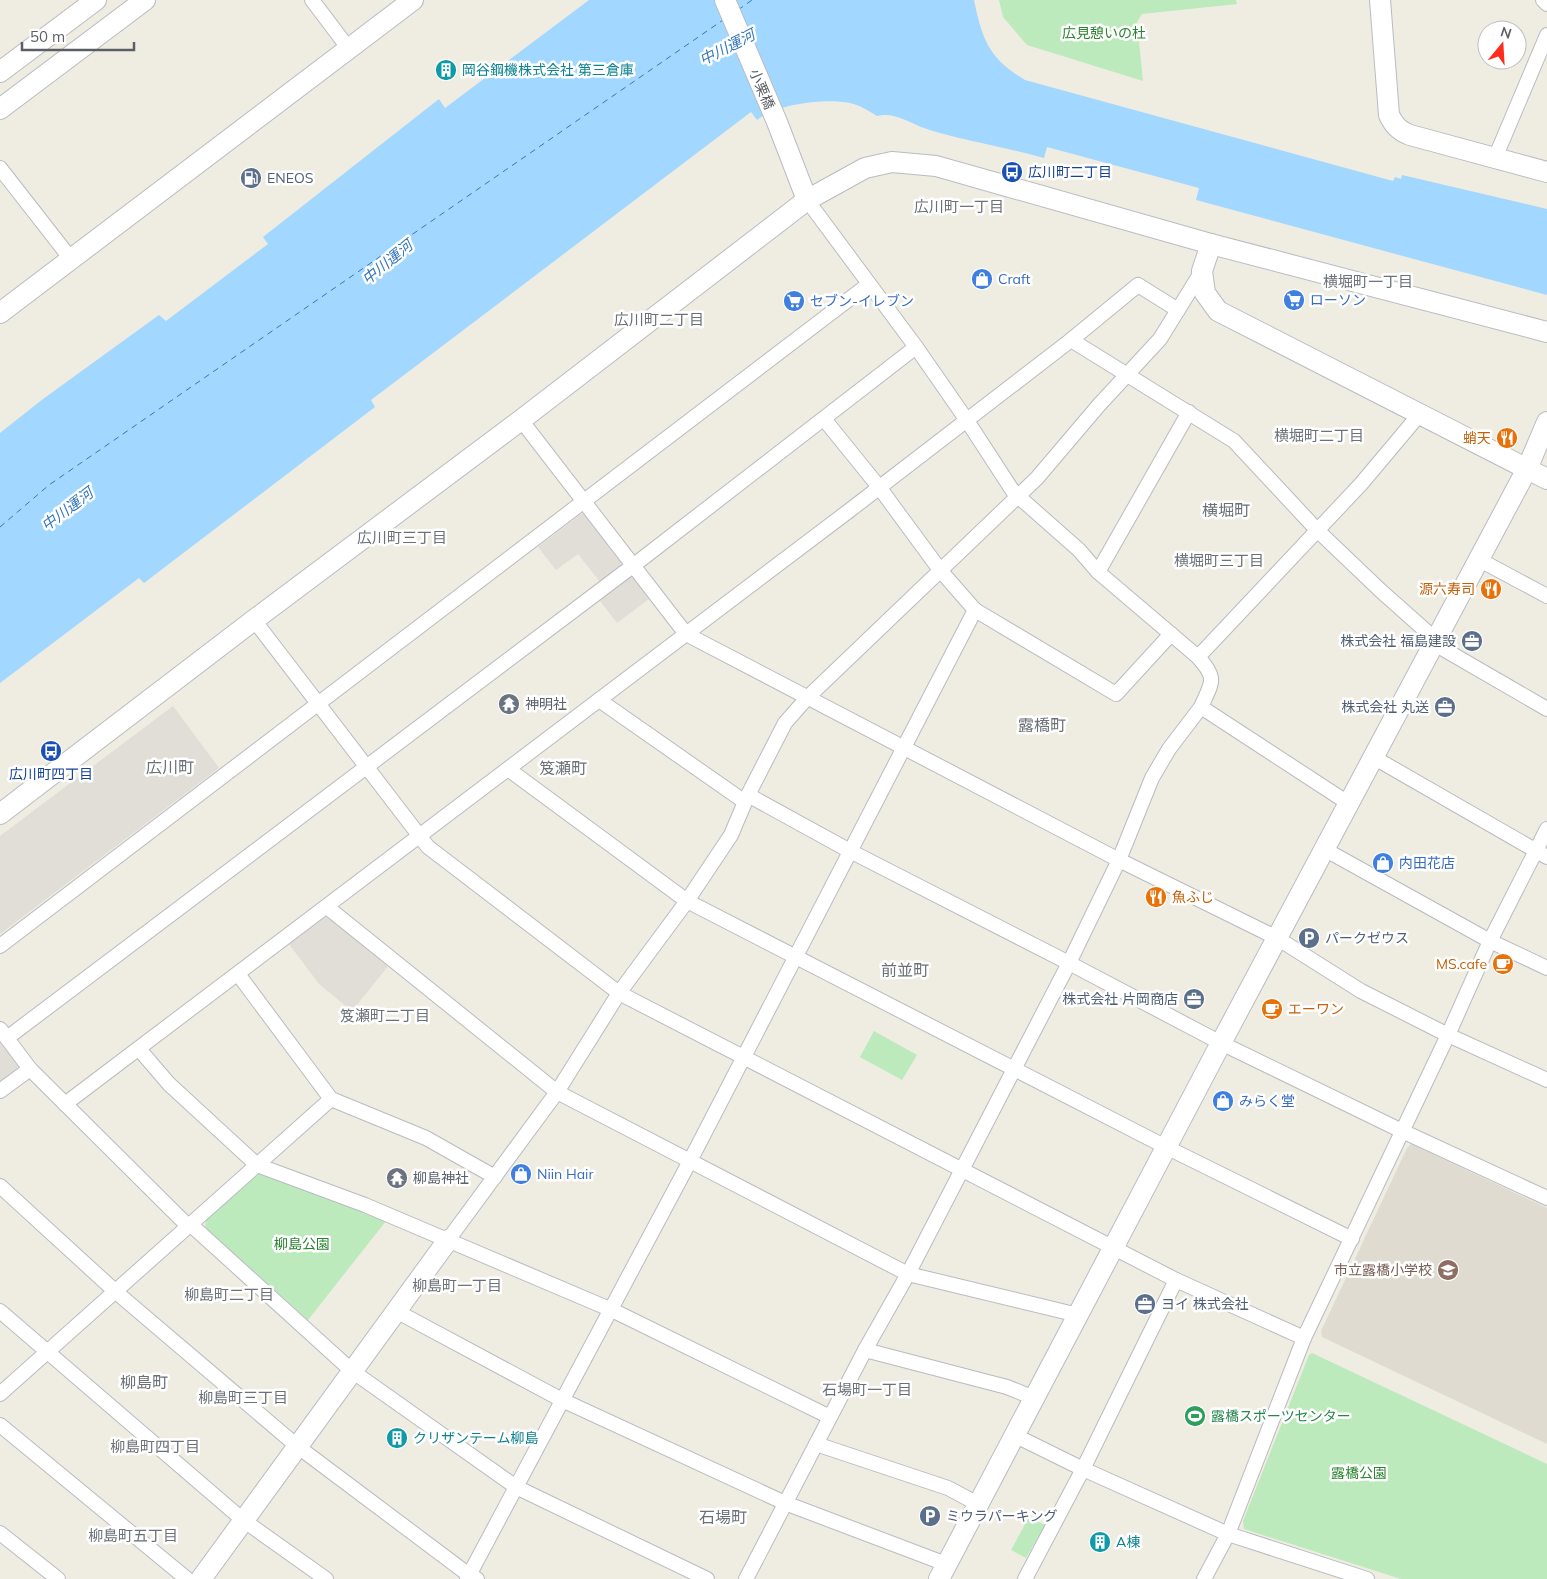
<svg xmlns="http://www.w3.org/2000/svg" width="1547" height="1579" viewBox="0 0 1547 1579" font-family="Mulish,'Noto Sans JP',sans-serif">
	<rect width="100%" height="100%" fill="#efece2"/>
	<g fill="#e0ded7">
		<path d="M581,514H584L621,562L620,566L600,582L578,554L556,570L538,547Z"/>
		<path d="M627,576L632,577L649,599L617,623L598,598Z"/>
		<path d="M173,706L219,768L0,934V836Z"/>
		<path d="M326,917L329,918L389,965L352,1011L319,984L289,944Z"/>
		<path d="M0,1042L19,1067L17,1071L0,1084Z"/>
	</g>
	<path fill="#dfdbd1" d="M1411,1144L1547,1208V1444L1322,1337L1321,1331L1407,1148Z"/>
	<g fill="#bceabc">
		<path d="M999,0H1236L1237,4L1142,14L1137,22L1143,81L1027,45L1003,17Z"/>
		<path d="M874,1031L917,1055L902,1080L860,1057Z"/>
		<path d="M259,1171L266,1173L386,1221L308,1320L205,1228L206,1220Z"/>
		<path d="M1312,1353L1547,1464V1579H1401L1244,1529L1243,1521L1309,1355Z"/>
		<path d="M1029,1517L1045,1525L1026,1558L1011,1550Z"/>
	</g>
	<path fill="#a2d7ff" d="M589,0H974C982,39 989,59 1025,80L1393,181L1395,177L1401,179L1402,175L1547,209V295L1196,200L1199,188L1047,147L1044,158C1003,146 961,141 921,127C907,121 893,112 877,116C869,111 860,105 850,103C826,98 776,104 757,120L751,112L371,400L375,407L144,583L139,578L0,683V433L43,399L159,315L166,321L268,244L263,237L439,99L445,108Z"/>
	<g fill="none" stroke-linecap="round" stroke-linejoin="round">
		<g stroke="#3477bd" stroke-width="1" stroke-dasharray="6 5" stroke-linecap="butt">
			<path d="M738,10L752,0"/>
			<path d="M0,527L49,485L723,20"/>
		</g>
		<g stroke="#b8bbc0" stroke-width="16">
			<g id="street">
				<path d="M312,0L349,49"/>
				<path d="M1543,0L1547,4"/>
				<path d="M1495,158L1547,35"/>
				<path d="M0,168L71,259"/>
				<path d="M807,200L916,347L966,419L1018,499"/>
				<path d="M1071,340L1234,441L1317,530L1381,591L1435,639"/>
				<path d="M824,419L879,487L940,570L975,610L1116,694L1171,634"/>
				<path d="M521,420L686,634L1119,860L1277,938L1361,991L1448,1035L1547,1080"/>
				<path d="M1019,497L1079,550L1098,572L1198,657C1218,679 1212,682 1201,707L1348,803"/>
				<path d="M1478,559L1547,596"/>
				<path d="M1098,572L1189,412"/>
				<path d="M254,620L428,847L619,993L1176,1280L1304,1338"/>
				<path d="M1433,643L1547,709"/>
				<path d="M1198,657L1361,484L1419,415"/>
				<path d="M599,700L745,802"/>
				<path d="M1373,757L1547,857"/>
				<path d="M508,769L687,901L1166,1147L1352,1239"/>
				<path d="M748,795L850,851L1069,963L1221,1043L1402,1131L1547,1198"/>
				<path d="M1324,849L1490,941L1547,968"/>
				<path d="M327,907L557,1092L908,1274L1078,1315"/>
				<path d="M0,946C289,724 580,506 869,284"/>
				<path d="M238,974L331,1099L426,1138L495,1177"/>
				<path d="M0,1029L30,1069L188,1226"/>
				<path d="M7,1038L634,565L916,347"/>
				<path d="M139,1049L169,1084L257,1165L365,1205L612,1310L830,1417"/>
				<path d="M0,1091L30,1069"/>
				<path d="M65,1104L850,510L1071,340L1138,285L1178,310"/>
				<path d="M0,1186L116,1292L297,1446L469,1575L477,1579"/>
				<path d="M190,1224L352,1371L516,1487L707,1579"/>
				<path d="M448,1240L557,1092L619,993L687,901L731,835L748,795L785,723L807,698L1037,478L1099,405L1160,339L1202,271"/>
				<path d="M0,1311L243,1520L326,1579"/>
				<path d="M396,1311L562,1400L785,1503L946,1564"/>
				<path d="M865,1350L1007,1387L1034,1398"/>
				<path d="M0,1394L331,1099"/>
				<path d="M0,1425L187,1579"/>
				<path d="M1014,1435L1083,1469L1228,1534L1367,1579"/>
				<path d="M816,1444L948,1488L978,1504"/>
				<path d="M0,1533L58,1579"/>
				<path d="M467,1579L690,1161L975,610"/>
				<path d="M746,1579L865,1350L908,1274L1069,963L1119,860L1152,778L1169,749L1201,707"/>
				<path d="M1025,1579L1083,1469L1176,1280"/>
				<path d="M1204,1579L1228,1534L1304,1338L1448,1035L1490,941L1547,829"/>
			</g>
		</g>
		<g stroke="#b8bcc2" stroke-width="22">
			<g id="secondary">
				<path d="M725,0L777,122L807,200"/>
				<path d="M1380,0L1389,115C1394,125 1399,131 1410,135L1547,172"/>
				<path d="M0,72L96,0"/>
				<path d="M0,109L145,0"/>
				<path d="M1211,244L1202,271L1205,293L1218,311L1547,479"/>
				<path d="M0,313L413,0"/>
				<path d="M0,814L254,620L521,420L807,200L865,168L892,162L936,166L1211,244L1547,332"/>
				<path d="M201,1579L448,1240"/>
				<path d="M939,1579L1221,1043L1527,469L1547,422"/>
			</g>
		</g>
		<use href="#street" stroke="#fff" stroke-width="14"/>
		<use href="#secondary" stroke="#fff" stroke-width="20"/>
	</g>
	<defs>
		<g id="building-disc" transform="scale(1.125)"><circle r="9.5" fill="#0f9aa8" stroke="#fff"/><path d="M-4-6H4V6H1V3H-1V6H-4ZM-2.5-4.3h1.7v1.8h-1.7ZM.8-4.3h1.7v1.8H.8ZM-2.5-1h1.7V.8h-1.7ZM.8-1h1.7V.8H.8Z" fill="#fff"/></g>
		<g id="bus-disc" transform="scale(1.125)"><circle r="9.5" fill="#1a4fb4" stroke="#fff"/><path d="M-5-6H5V4H4V6H2V4H-2V6H-4V4H-5ZM-3.5-4V0h7V-4ZM-3.5 1.2v1.5H-2V1.2ZM2 1.2v1.5H3.5V1.2Z" fill="#fff"/></g>
		<g id="fuel-disc" transform="scale(1.125)"><circle r="9.5" fill="#5c6f8a" stroke="#fff"/><path d="M-5.5-6h7V0h2V4h1.3V-2.5L3-4.5l.8-.8L6-3V5H2.5V1h-1V6h-7ZM-4.2-4.7v3.2H.2V-4.7Z" fill="#fff"/></g>
		<g id="shop-disc" transform="scale(1.125)"><circle r="9.5" fill="#3f7fe0" stroke="#fff"/><path d="M-5-2.5h2.3a2.7 3.5 0 0 1 5.4 0H5L5.5 6h-11ZM-1.5-2.5h3a1.5 2.3 0 0 0-3 0Z" fill="#fff"/></g>
		<g id="supermarket-disc" transform="scale(1.125)"><circle r="9.5" fill="#3f7fe0" stroke="#fff"/><path d="M-6-5.5h2.5l.6 2H6L4.5 2H-2.5L-4.4-4H-6ZM-1.5 3.2a1.3 1.3 0 1 0 .1 0ZM3 3.2a1.3 1.3 0 1 0 .1 0Z" fill="#fff"/></g>
		<g id="restaurant-disc" transform="scale(1.125)"><circle r="9.5" fill="#e8710a" stroke="#fff"/><path d="M-5-6h1v4h1v-4h1v4h1v-4h1v5L-1.5 .5V6h-2V.5L-5-1ZM5-6V6H3V1.5H1.5Q1.5-4 5-6Z" fill="#fff"/></g>
		<g id="office-disc" transform="scale(1.125)"><circle r="9.5" fill="#5c6f8a" stroke="#fff"/><path d="M-6-3h4V-5.5h4V-3h4V5H-6ZM-1-4.5V-3h2v-1.5ZM-6 0V1H6V0Z" fill="#fff"/></g>
		<g id="temple-disc" transform="scale(1.125)"><circle r="9.5" fill="#6b7280" stroke="#fff"/><path d="M0-6L5-2H3V0L6.5 2.5H4V6H1.5V3h-3V6H-4V2.5H-6.5L-3 0V-2H-5Z" fill="#fff"/></g>
		<g id="parking-disc" transform="scale(1.125)"><circle r="9.5" fill="#5c6f8a" stroke="#fff"/><path d="M-3.5-5.5H1a3.5 3.5 0 0 1 0 7H-1V5.5H-3.5ZM-1-3.4V-.6H.8a1.4 1.4 0 0 0 0-2.8Z" fill="#fff"/></g>
		<g id="cafe-disc" transform="scale(1.125)"><circle r="9.5" fill="#e8710a" stroke="#fff"/><path d="M-5.5-4.5H6V0H3Q3 3.5 0 3.5H-2.5Q-5.5 3.5-5.5 0ZM3-3.2v2h1.7v-2ZM-6 4.5H4V6H-6Z" fill="#fff"/></g>
		<g id="school-disc" transform="scale(1.125)"><circle r="9.5" fill="#8d6e63" stroke="#fff"/><path d="M0-5L7-2L0 1L-7-2ZM-4 1L0 2.5L4 1V4Q0 6-4 4Z" fill="#fff"/></g>
		<g id="stadium-disc" transform="scale(1.125)"><circle r="9.5" fill="#2e9e5b" stroke="#fff"/><path d="M0-5a6.5 5 0 1 0 0 10a6.5 5 0 1 0 0-10ZM-3.5-1.8h7v3.6h-7Z" fill="#fff"/></g>
	</defs>
	<g fill-rule="evenodd">
		<use href="#building-disc" x="446" y="70"/>
		<use href="#bus-disc" x="1012" y="172"/>
		<use href="#fuel-disc" x="251" y="178"/>
		<use href="#shop-disc" x="982" y="279"/>
		<use href="#supermarket-disc" x="1294" y="300"/>
		<use href="#supermarket-disc" x="794" y="301"/>
		<use href="#restaurant-disc" x="1507" y="438"/>
		<use href="#restaurant-disc" x="1491" y="589"/>
		<use href="#office-disc" x="1472" y="641"/>
		<use href="#temple-disc" x="509" y="704"/>
		<use href="#office-disc" x="1445" y="707"/>
		<use href="#bus-disc" x="51" y="751"/>
		<use href="#shop-disc" x="1383" y="863"/>
		<use href="#restaurant-disc" x="1156" y="897"/>
		<use href="#parking-disc" x="1309" y="938"/>
		<use href="#cafe-disc" x="1503" y="964"/>
		<use href="#office-disc" x="1194" y="999"/>
		<use href="#cafe-disc" x="1272" y="1009"/>
		<use href="#shop-disc" x="1223" y="1101"/>
		<use href="#shop-disc" x="521" y="1174"/>
		<use href="#temple-disc" x="397" y="1178"/>
		<use href="#school-disc" x="1448" y="1270"/>
		<use href="#office-disc" x="1145" y="1304"/>
		<use href="#stadium-disc" x="1195" y="1416"/>
		<use href="#building-disc" x="397" y="1438"/>
		<use href="#parking-disc" x="930" y="1516"/>
		<use href="#building-disc" x="1100" y="1542"/>
	</g>
	<g text-anchor="middle" dominant-baseline="central" stroke-width="5" stroke-linejoin="round" paint-order="stroke">
		<g font-size="14" fill="#2b842f" stroke="#fff">
			<text x="1104" y="33">広見憩いの杜</text>
			<text x="302" y="1244">柳島公園</text>
			<text x="1359" y="1473">露橋公園</text>
		</g>
		<g font-size="14" fill="#0d838f" stroke="#fff" text-anchor="start">
			<text x="462" y="70">岡谷鋼機株式会社 第三倉庫</text>
			<text x="413" y="1438">クリザンテーム柳島</text>
			<text x="1116" y="1542">A棟</text>
		</g>
		<g font-size="14" fill="#5b5f65" stroke="#fff">
			<text transform="translate(762 89) rotate(67)">小栗橋</text>
		</g>
		<g font-size="14" fill="#164399" stroke="#fff" text-anchor="start">
			<text x="1028" y="172">広川町二丁目</text>
			<text x="51" y="774" text-anchor="middle">広川町四丁目</text>
		</g>
		<g font-size="14" fill="#4e5e75" stroke="#fff" text-anchor="start">
			<text x="267" y="178">ENEOS</text>
			<text x="1456" y="641" text-anchor="end">株式会社 福島建設</text>
			<text x="1429" y="707" text-anchor="end">株式会社 丸送</text>
			<text x="1325" y="938">パークゼウス</text>
			<text x="1178" y="999" text-anchor="end">株式会社 片岡商店</text>
			<text x="1161" y="1304">ヨイ 株式会社</text>
			<text x="946" y="1516">ミウラパーキング</text>
		</g>
		<g font-size="14" fill="#366cbe" stroke="#fff" text-anchor="start">
			<text x="998" y="279">Craft</text>
			<text x="1310" y="300">ローソン</text>
			<text x="810" y="301">セブン-イレブン</text>
			<text x="1399" y="863">内田花店</text>
			<text x="1239" y="1101">みらく堂</text>
			<text x="537" y="1174">Niin Hair</text>
		</g>
		<g font-size="14" fill="#c56008" stroke="#fff" text-anchor="end">
			<text x="1491" y="438">蛸天</text>
			<text x="1475" y="589">源六寿司</text>
			<text x="1172" y="897" text-anchor="start">魚ふじ</text>
			<text x="1487" y="964">MS.cafe</text>
			<text x="1288" y="1009" text-anchor="start">エーワン</text>
		</g>
		<g font-size="14" fill="#5b616d" stroke="#fff" text-anchor="start">
			<text x="525" y="704">神明社</text>
			<text x="413" y="1178">柳島神社</text>
		</g>
		<g font-size="14" fill="#785e54" stroke="#fff" text-anchor="end">
			<text x="1432" y="1270">市立露橋小学校</text>
		</g>
		<g font-size="14" fill="#27864d" stroke="#fff" text-anchor="start">
			<text x="1211" y="1416">露橋スポーツセンター</text>
		</g>
		<g font-size="15" font-style="italic" fill="#3477bd" stroke="#fff">
			<text transform="translate(727 47) rotate(-27)">中川運河</text>
			<text transform="translate(387 262) rotate(-39)">中川運河</text>
			<text transform="translate(67 509) rotate(-37)">中川運河</text>
		</g>
		<g font-size="15" fill="#6b7177" stroke="#fff">
			<text x="959" y="206">広川町一丁目</text>
			<text x="1368" y="281">横堀町一丁目</text>
			<text x="659" y="319">広川町二丁目</text>
			<text x="1319" y="435">横堀町二丁目</text>
			<text x="402" y="537">広川町三丁目</text>
			<text x="1219" y="560">横堀町三丁目</text>
			<text x="385" y="1015">笈瀬町二丁目</text>
			<text x="457" y="1285">柳島町一丁目</text>
			<text x="229" y="1294">柳島町二丁目</text>
			<text x="867" y="1389">石場町一丁目</text>
			<text x="243" y="1397">柳島町三丁目</text>
			<text x="155" y="1446">柳島町四丁目</text>
			<text x="133" y="1535">柳島町五丁目</text>
		</g>
		<g font-size="16" fill="#6b7177" stroke="#fff">
			<text x="1226" y="510">横堀町</text>
			<text x="1042" y="725">露橋町</text>
			<text x="170" y="767">広川町</text>
			<text x="563" y="768">笈瀬町</text>
			<text x="905" y="970">前並町</text>
			<text x="144" y="1382">柳島町</text>
			<text x="723" y="1517">石場町</text>
		</g>
	</g>
	<g transform="translate(1502 45) rotate(18)"><circle r="24" fill="#ffffff" stroke="#bdbfc1"/>
	<path d="M0-4L9 19L0 12L-9 19Z" fill="#fc2d1c"/>
	<text y="-8" font-size="14" font-weight="bold" text-anchor="middle" fill="#5b5f65">N</text>
	</g>
	<path d="M22 42v8h112v-8" fill="none" stroke="#5b5f65" stroke-width="2.5"/>
	<text x="30" y="42" font-size="15" fill="#5b5f65" stroke="#ffffff" stroke-width="4" paint-order="stroke">50 m</text>
</svg>
